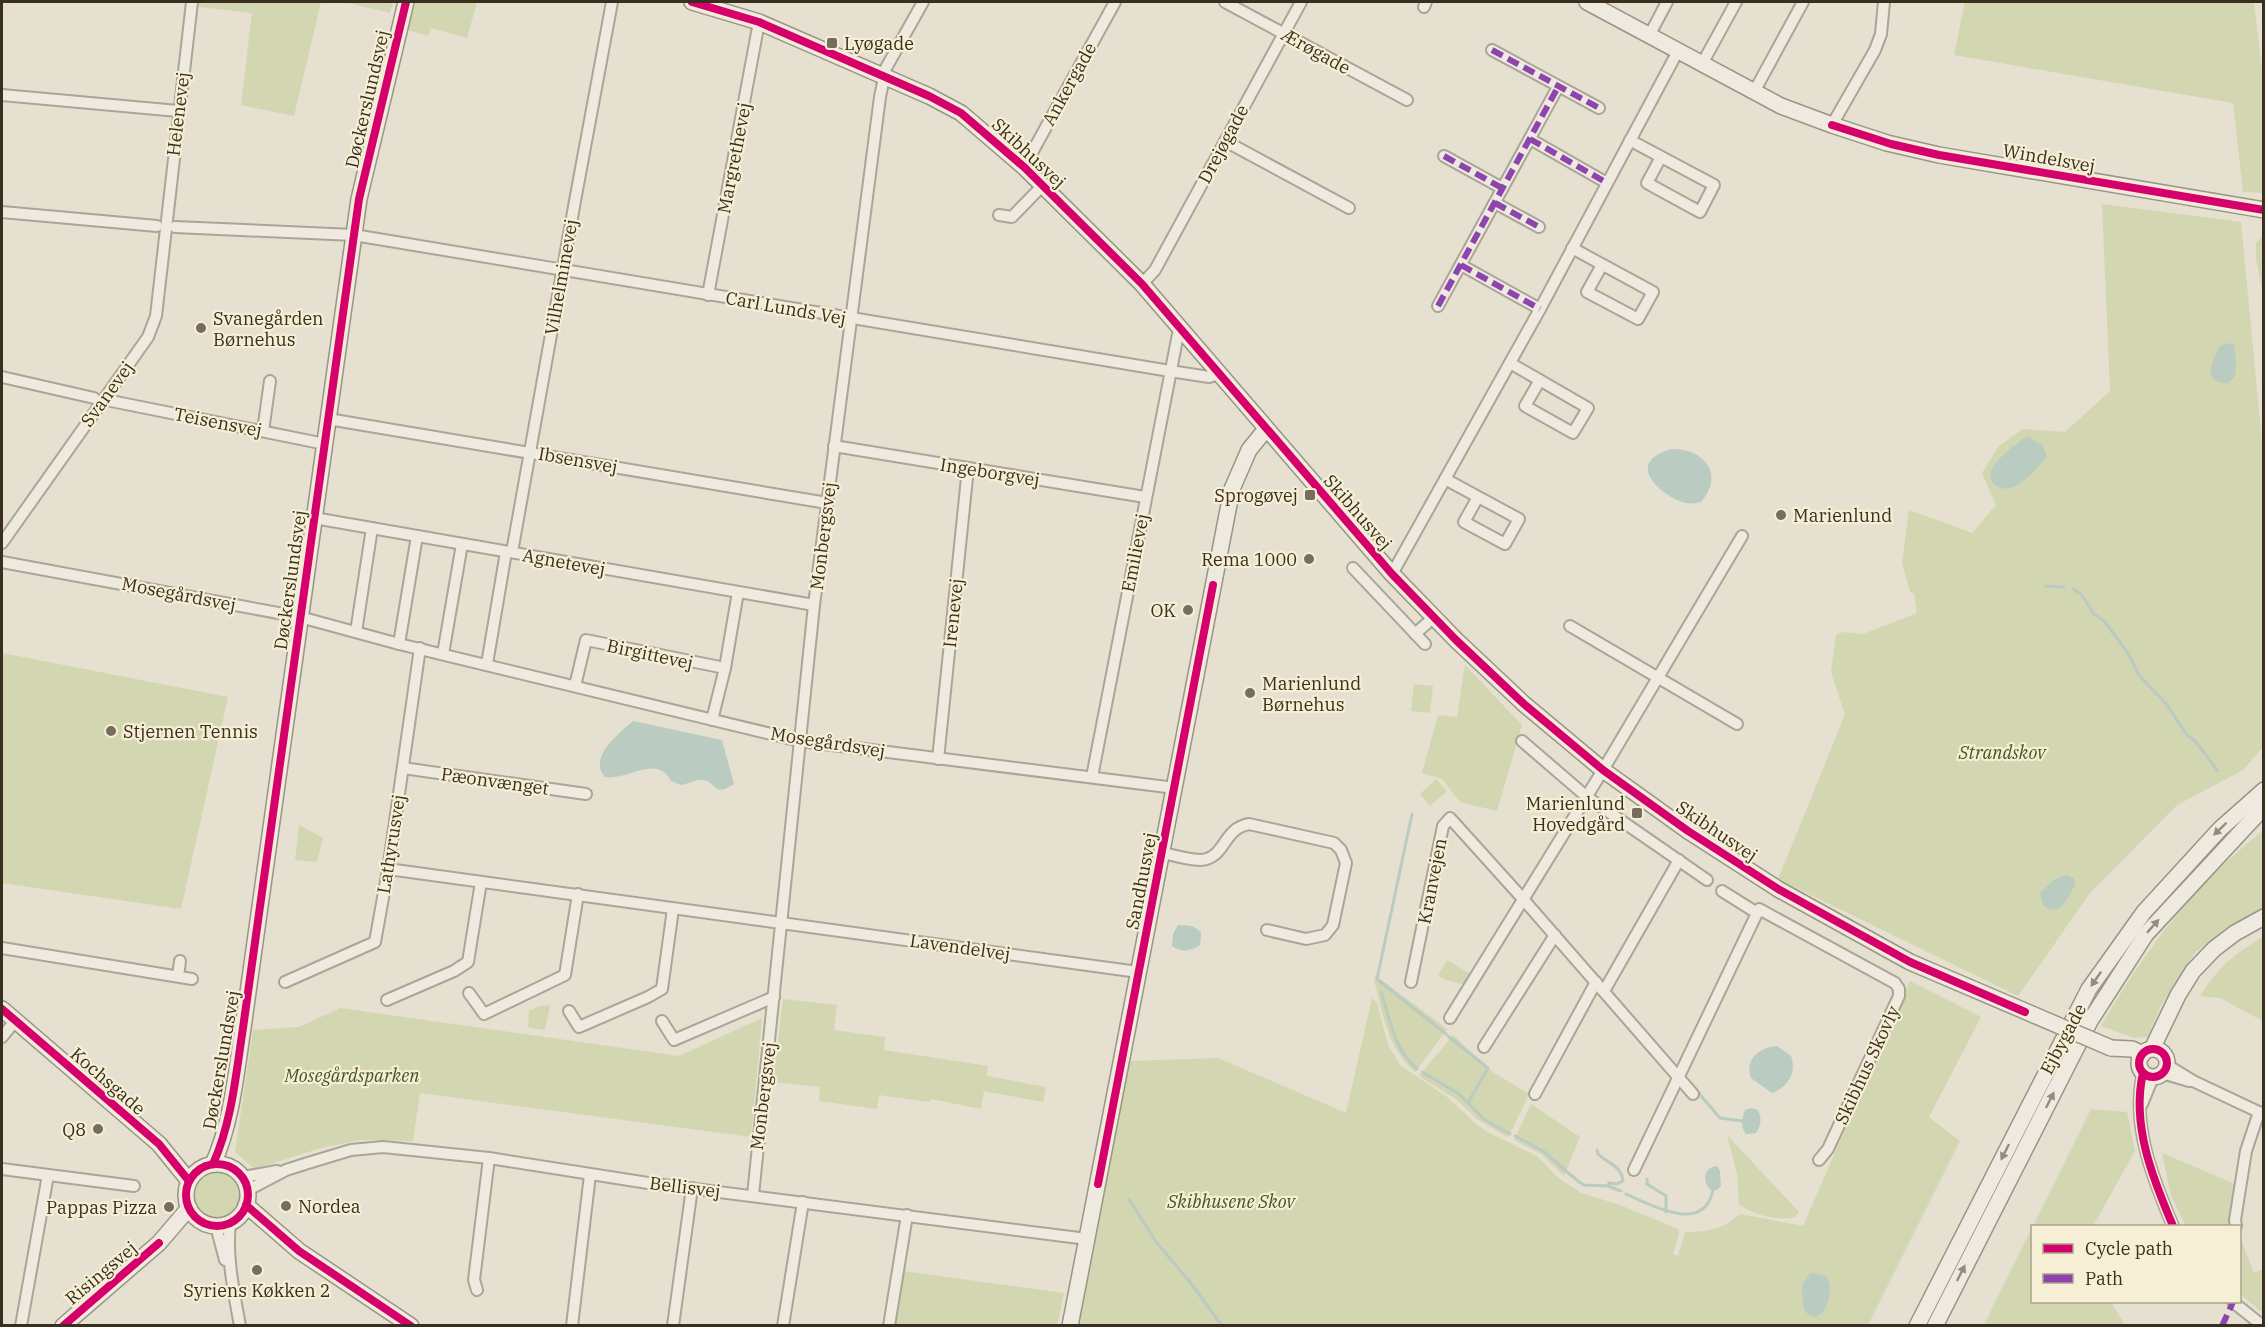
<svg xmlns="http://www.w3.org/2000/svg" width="2265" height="1327" viewBox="0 0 2265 1327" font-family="'IBM Plex Serif',serif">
	<rect width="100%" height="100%" fill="#e5e0cf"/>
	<g fill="#d2d6b1">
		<path d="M199,2H321L294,116L241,105L252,13L199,7Z"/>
		<path d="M344,2H393L390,13Z"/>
		<path d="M416,2H477L467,38L431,28L428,36L408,30Z"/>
		<path d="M1965,2H2254L2264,89L2263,193L2243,192L2233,103L1954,55Z"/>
		<path d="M2102,204L2241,222L2264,464L2263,747L2243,770L2177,805L2090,893L2018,996L1778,879L1845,715L1831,672L1836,635L1843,632L1863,634L1917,613L1914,594L1910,592L1902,563L1909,510L1972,533L1996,505L1982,473L1999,446L2023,429L2065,432L2110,391Z"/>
		<path d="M2263,236V294L2256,259V243Z"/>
		<path d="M2,653L228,697L181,909L2,883Z"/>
		<path d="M1465,665L1522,725L1497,811L1460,802L1442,779L1422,773L1438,715L1457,717Z"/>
		<path d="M1414,684L1433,686L1430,713L1411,711Z"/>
		<path d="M1436,779L1447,791L1430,806L1420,794Z"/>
		<path d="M299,825L323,838L317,862L295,860Z"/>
		<path d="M2263,831V907L2225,929L2196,952L2161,1005L2148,1037L2134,1038L2101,1026C2144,952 2195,883 2263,831Z"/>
		<path d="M2263,937V1021L2220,998L2200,996C2221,965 2231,956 2263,937Z"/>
		<path d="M1447,960L1472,975L1466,985L1446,980L1438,975Z"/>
		<path d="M1375,975L1447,1029L1415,1072C1386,1046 1384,1016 1374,980Z"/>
		<path d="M1910,981L1981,1017L1929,1117L1960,1141L1868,1325L1077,1326L1130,1061L1218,1058L1346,1113L1372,998L1377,1003L1388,1045L1400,1065L1447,1097L1476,1124L1489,1133L1537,1156L1557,1177L1581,1193L1620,1205L1678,1229L1679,1235L1673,1254L1678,1256L1685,1232C1699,1232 1712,1231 1725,1225C1731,1222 1734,1216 1741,1214L1803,1226Z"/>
		<path d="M783,999L837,1005L834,1030L885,1037L884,1050L988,1066L987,1076L1046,1087L1043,1102L984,1091L981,1109L931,1099L929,1102L879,1095L877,1109L819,1101L820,1087L773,1082Z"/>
		<path d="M543,1005L550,1006L545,1030L528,1027L529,1011Z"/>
		<path d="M340,1008L679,1056L762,1018L751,1137L420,1093L413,1141L360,1140L321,1148L255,1169L235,1152L253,1030L299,1027Z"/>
		<path d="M1453,1035L1491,1071L1529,1094L1509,1136L1507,1137L1477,1119L1457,1100L1419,1076Z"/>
		<path d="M1531,1104L1580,1137L1564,1176L1541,1154L1514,1140Z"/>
		<path d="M2091,1109L2127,1112L2135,1151L2093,1226H2033Z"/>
		<path d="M1727,1135L1799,1212L1795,1217C1778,1221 1752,1215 1739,1204L1737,1174Z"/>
		<path d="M2162,1153L2237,1185L2233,1226H2186L2171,1196Z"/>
		<circle cx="218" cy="1196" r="24"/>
		<path d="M2032,1227V1302H2111L2125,1325H1984Z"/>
		<path d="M2240,1237L2254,1273L2263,1269V1313L2240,1294Z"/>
		<path d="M903,1271L1064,1293L1057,1325L894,1326Z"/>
	</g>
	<g fill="#bacbc2">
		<path d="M2229,343L2234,345L2236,362L2235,376L2228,383C2201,383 2212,360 2220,346Z"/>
		<path d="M2029,437L2043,446L2047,457C2036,468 2011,502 1993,483C1990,480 1990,473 1992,469C1997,458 2013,447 2022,439Z"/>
		<path d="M1672,449C1705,449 1725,475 1701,502C1696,503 1690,504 1686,503C1680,502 1673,498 1668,495C1643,478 1638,458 1672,449Z"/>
		<path d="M633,721L722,740L734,784C712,799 717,779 700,780C694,780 688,784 681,785L671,781C657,753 627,781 605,777C587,757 621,732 633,721Z"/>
		<path d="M2067,875L2074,878L2075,885C2068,898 2059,919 2043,905L2040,893L2055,879Z"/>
		<path d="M1178,925C1188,925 1195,925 1201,933L1200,945C1191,951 1182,953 1172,946L1173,934Z"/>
		<path d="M1777,1046L1791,1056C1797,1073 1788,1087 1772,1093L1751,1078C1744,1059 1760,1047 1777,1046Z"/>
		<path d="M1752,1108L1758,1110C1762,1119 1761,1125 1756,1133L1746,1134C1740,1127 1742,1119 1745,1110Z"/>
		<path d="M1717,1166L1720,1171L1721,1186L1717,1190H1711C1702,1182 1703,1167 1717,1166Z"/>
		<path d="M1812,1273L1826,1276C1834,1288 1829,1314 1814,1317L1805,1312C1802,1299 1798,1281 1812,1273Z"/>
	</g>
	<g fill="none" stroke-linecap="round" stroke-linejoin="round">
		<g stroke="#bacbc2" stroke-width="3">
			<path d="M2046,586L2064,587"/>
			<path d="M2073,589L2082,595L2094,614L2104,621L2128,653L2139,675L2167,705L2187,735L2195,741L2218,771"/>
			<path d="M1412,814L1377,979L1446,1034"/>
			<path d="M1381,992C1391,1021 1393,1048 1417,1069"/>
			<path d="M1448,1036L1488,1068L1468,1103"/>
			<path d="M1422,1072L1459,1094L1485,1120L1510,1134"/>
			<path d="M1696,1090L1720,1118L1742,1121"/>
			<path d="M1515,1136L1543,1151L1579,1182L1584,1185L1608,1186L1621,1191"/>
			<path d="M1597,1150L1598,1154C1607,1163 1622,1166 1623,1181L1617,1184L1609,1183L1608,1186"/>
			<path d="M1647,1179V1184L1666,1196V1212"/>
			<path d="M1626,1194C1651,1205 1704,1235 1713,1190"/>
			<path d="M1129,1199L1156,1242L1190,1282L1222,1326"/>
		</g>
		<g stroke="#aba597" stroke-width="14">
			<g id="street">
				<path d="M1225,2L1407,100"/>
				<path d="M1424,7L1426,2"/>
				<path d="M1649,36L1667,2"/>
				<path d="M1492,50L1599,108"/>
				<path d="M1702,64L1736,2"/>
				<path d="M1754,92L1803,2"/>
				<path d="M2,95L178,111"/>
				<path d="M1832,125L1875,50L1881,34L1884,2"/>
				<path d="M1530,139L1607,183"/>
				<path d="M1630,140L1637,144L1714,185L1700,212L1647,183L1661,157"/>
				<path d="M1225,141L1349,208"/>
				<path d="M1444,156L1502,188"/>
				<path d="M1024,167L1115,2"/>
				<path d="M1495,203L1539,227"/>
				<path d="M2,212L157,226"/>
				<path d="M999,215L1012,217L1042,186"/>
				<path d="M175,227L354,235L1170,371L1209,377L1218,374"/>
				<path d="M1572,248L1653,292L1638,319L1587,292L1602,265"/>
				<path d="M1461,265L1540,309"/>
				<path d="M1142,284L1155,270L1301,2"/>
				<path d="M708,295L759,22"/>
				<path d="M1438,306L1558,87"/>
				<path d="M1510,363L1588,408L1573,433L1525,406L1540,380"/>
				<path d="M2,377L94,398"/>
				<path d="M111,401L325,444"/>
				<path d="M328,419L827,503"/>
				<path d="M263,431L270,381"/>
				<path d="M834,446L1145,497"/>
				<path d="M1445,479L1519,519L1505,544L1464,522L1478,497"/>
				<path d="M314,518L814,605"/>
				<path d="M2,543L148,337L156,316L192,2"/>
				<path d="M512,552C545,369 577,185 612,2"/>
				<path d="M2,562L300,617L399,644L800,741L1175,788"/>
				<path d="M1353,568L1425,644"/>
				<path d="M1392,574L1540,309L1678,51"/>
				<path d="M1570,626L1737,724"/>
				<path d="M356,632L372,528"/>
				<path d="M1415,634L1434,617"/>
				<path d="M399,644L417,536"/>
				<path d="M443,654L462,544"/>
				<path d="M487,664L506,552"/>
				<path d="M575,686L586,640L725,668"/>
				<path d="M712,720L725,668L738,592"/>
				<path d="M1522,741L1587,797L1707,880"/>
				<path d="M938,759L968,468"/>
				<path d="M403,768L586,794"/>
				<path d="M1092,777L1179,329"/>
				<path d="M1162,853C1174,855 1189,860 1201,860C1226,858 1222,829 1249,824L1334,843L1341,850L1346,863L1333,925L1325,935L1306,939L1267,930"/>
				<path d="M388,869L1138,972"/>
				<path d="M1722,891L1757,913"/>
				<path d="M2,948L192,979"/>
				<path d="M178,976L180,961"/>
				<path d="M285,982L375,942L388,870L420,648"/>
				<path d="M1411,982L1443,826L1450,818L1523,899L1693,1094"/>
				<path d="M1604,991L1679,860"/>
				<path d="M469,993L484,1014L565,975L578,894"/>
				<path d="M387,1000L454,971L468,962L481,882"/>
				<path d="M569,1011L579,1027L648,997L662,989L673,909"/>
				<path d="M1450,1018L1603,770L1742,536"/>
				<path d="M662,1021L674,1040L774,997"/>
				<path d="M2,1037L15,1021"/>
				<path d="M1484,1047L1555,935"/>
				<path d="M2167,1065L2193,1081L2263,1114"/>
				<path d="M2143,1073C2131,1125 2153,1179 2173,1226"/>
				<path d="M2162,1073L2189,1081"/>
				<path d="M1535,1094L1596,982"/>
				<path d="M2142,1104L2153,1077"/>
				<path d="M2,1169L134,1186"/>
				<path d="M1634,1170L1759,909L1895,983L1899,989V996L1828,1149L1819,1160"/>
				<path d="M243,1177L277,1171"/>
				<path d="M248,1190L286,1170L308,1163L351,1150L383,1147L489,1158L648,1183L1087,1239"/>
				<path d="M753,1195L814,605L880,97L886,68L923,2"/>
				<path d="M230,1223C226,1257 234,1292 240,1326"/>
				<path d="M216,1226L225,1260"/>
				<path d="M2236,1226L2235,1220L2246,1151L2259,1112"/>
				<path d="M477,1290L474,1280L489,1158"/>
				<path d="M2233,1302L2263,1326"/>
				<path d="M21,1326L48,1175"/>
				<path d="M572,1326L590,1175"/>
				<path d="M673,1326L692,1188"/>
				<path d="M783,1326L803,1202"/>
				<path d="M889,1326L907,1215"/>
			</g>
		</g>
		<g stroke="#9a9488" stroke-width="18">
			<g id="secondary">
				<path d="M692,2L759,22L929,96L961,113L1024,167L1142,284L1392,574L1456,640L1524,704L1603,770L1688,831L1778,889L1910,962L2034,1015"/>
				<path d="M1587,2L1781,106L1832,125L1887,143L1939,155L2264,210"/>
				<path d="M2,1009L159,1144L189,1181"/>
				<path d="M2111,1048L2132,1049L2143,1054"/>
				<path d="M2152,1049L2178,995L2193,971L2214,949L2235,933L2264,917"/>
				<circle cx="2153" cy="1063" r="14"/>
				<path d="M213,1164C232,1122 236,1073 243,1028L359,199L406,2"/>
				<circle cx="217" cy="1195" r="31"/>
				<path d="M246,1205L299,1251L411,1326"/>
				<path d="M63,1326L159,1243L189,1208"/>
				<path d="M1070,1326L1232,489L1249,450L1266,429"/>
				<path d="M1917,1326L2089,989L2144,912L2220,829L2264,790"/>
				<path d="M1935,1326L2090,1021L2146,934L2264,807"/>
			</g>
		</g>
		<use href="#street" stroke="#eeeae0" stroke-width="10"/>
		<use href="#secondary" stroke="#eeeae0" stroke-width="15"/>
		<g stroke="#9a9488" stroke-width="18" stroke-linecap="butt">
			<path id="secondary-bridge" d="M2034,1015L2111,1048"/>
		</g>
		<use href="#secondary-bridge" stroke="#eeeae0" stroke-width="15"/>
		<g stroke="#8e44ad" stroke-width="6" stroke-dasharray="12 6" stroke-linecap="butt">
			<path d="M1492,50L1599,108"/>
			<path d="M1530,139L1607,183"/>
			<path d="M1444,156L1502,188"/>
			<path d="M1495,203L1539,227"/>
			<path d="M1461,265L1540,309"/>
			<path d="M1438,306L1558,87"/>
			<path d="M2222,1326L2233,1302"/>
		</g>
		<g stroke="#f6efd5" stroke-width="11">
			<g id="cycleway">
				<path d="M692,2L759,22L929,96L961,113L1024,167L1142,284L1392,574L1456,640L1524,704L1603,770L1688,831L1778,889L1910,962L2025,1012"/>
				<path d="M1832,125L1891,144L1939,155L2264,210"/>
				<path d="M2,1009L159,1144L189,1181"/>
				<circle cx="2153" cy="1063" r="14"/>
				<path d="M2143,1073C2131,1125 2153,1179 2173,1226"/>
				<path d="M213,1164C232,1122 236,1073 243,1028L359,199L406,2"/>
				<circle cx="217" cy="1195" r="31"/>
				<path d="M1098,1184L1213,585"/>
				<path d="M246,1205L299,1251L411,1326"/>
				<path d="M63,1326L159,1243"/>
			</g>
		</g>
		<use href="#cycleway" stroke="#d6006c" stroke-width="8"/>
	</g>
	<defs><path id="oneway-solid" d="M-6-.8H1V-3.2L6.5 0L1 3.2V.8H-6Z" transform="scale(1.5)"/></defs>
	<g fill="#948c80">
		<use href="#oneway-solid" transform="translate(2220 829) rotate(136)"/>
		<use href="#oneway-solid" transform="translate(2153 926) rotate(-48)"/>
		<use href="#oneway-solid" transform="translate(2096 979) rotate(125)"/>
		<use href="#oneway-solid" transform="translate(2050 1100) rotate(-63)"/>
		<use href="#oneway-solid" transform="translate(2005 1152) rotate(117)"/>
		<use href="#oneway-solid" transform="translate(1961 1273) rotate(-63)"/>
	</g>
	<g fill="#766d5d" stroke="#f6efd5" stroke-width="2">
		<rect x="826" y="37" width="12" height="12" rx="3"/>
		<circle cx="201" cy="328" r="6"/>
		<rect x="1304" y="489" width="12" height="12" rx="3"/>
		<circle cx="1781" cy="515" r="6"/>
		<circle cx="1309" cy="559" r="6"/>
		<circle cx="1188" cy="610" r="6"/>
		<circle cx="1250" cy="693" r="6"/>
		<circle cx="111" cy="731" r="6"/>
		<rect x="1631" y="807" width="12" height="12" rx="3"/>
		<circle cx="98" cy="1129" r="6"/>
		<circle cx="286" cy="1206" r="6"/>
		<circle cx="169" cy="1207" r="6"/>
		<circle cx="257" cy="1270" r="6"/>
	</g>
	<g text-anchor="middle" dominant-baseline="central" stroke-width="4.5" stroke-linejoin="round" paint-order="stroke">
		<g font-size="18" fill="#3a2f1f" stroke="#f6efd5" text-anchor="start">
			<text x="844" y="43">Lyøgade</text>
			<text x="213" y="318">Svanegården<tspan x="213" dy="21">Børnehus</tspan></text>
			<text x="1298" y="495" text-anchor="end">Sprogøvej</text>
			<text x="1793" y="515">Marienlund</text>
			<text x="1297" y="559" text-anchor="end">Rema 1000</text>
			<text x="1176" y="610" text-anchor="end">OK</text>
			<text x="1262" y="683">Marienlund<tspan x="1262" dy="21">Børnehus</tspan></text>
			<text x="123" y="731">Stjernen Tennis</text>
			<text x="1625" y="803" text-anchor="end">Marienlund<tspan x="1625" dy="21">Hovedgård</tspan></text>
			<text x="86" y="1129" text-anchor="end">Q8</text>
			<text x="298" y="1206">Nordea</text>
			<text x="157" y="1207" text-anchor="end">Pappas Pizza</text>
			<text x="257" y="1290" text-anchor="middle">Syriens Køkken 2</text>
		</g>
		<g font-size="18" fill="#3a2f1f" stroke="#f6efd5">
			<text transform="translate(1316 51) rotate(29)">Ærøgade</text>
			<text transform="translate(1069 84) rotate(-61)">Ankergade</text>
			<text transform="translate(367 99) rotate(-77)">Døckerslundsvej</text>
			<text transform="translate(178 114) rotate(-83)">Helenevej</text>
			<text transform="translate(1223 144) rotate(-62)">Drejøgade</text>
			<text transform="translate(1029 153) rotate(43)">Skibhusvej</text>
			<text transform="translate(734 158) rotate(-79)">Margrethevej</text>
			<text transform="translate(2049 158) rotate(10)">Windelsvej</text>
			<text transform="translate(561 277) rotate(-80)">Vilhelminevej</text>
			<text transform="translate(786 308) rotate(10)">Carl Lunds Vej</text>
			<text transform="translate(107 394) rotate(-54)">Svanevej</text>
			<text transform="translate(218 422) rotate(11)">Teisensvej</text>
			<text transform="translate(578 460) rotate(10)">Ibsensvej</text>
			<text transform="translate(990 472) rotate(9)">Ingeborgvej</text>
			<text transform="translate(1358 512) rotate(49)">Skibhusvej</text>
			<text transform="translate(823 536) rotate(-83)">Monbergsvej</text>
			<text transform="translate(1135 553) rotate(-79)">Emilievej</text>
			<text transform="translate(564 562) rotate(10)">Agnetevej</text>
			<text transform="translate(290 580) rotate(-82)">Døckerslundsvej</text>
			<text transform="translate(179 594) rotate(11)">Mosegårdsvej</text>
			<text transform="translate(953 613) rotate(-84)">Irenevej</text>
			<text transform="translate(650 654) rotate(12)">Birgittevej</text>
			<text transform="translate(828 742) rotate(9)">Mosegårdsvej</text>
			<text transform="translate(495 781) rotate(8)">Pæonvænget</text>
			<text transform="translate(1717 831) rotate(34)">Skibhusvej</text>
			<text transform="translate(391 844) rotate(-81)">Lathyrusvej</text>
			<text transform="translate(1141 881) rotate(-79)">Sandhusvej</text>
			<text transform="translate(1432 881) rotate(-79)">Kranvejen</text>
			<text transform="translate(960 947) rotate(8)">Lavendelvej</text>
			<text transform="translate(2063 1039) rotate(-62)">Ejbygade</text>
			<text transform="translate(221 1060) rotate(-80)">Døckerslundsvej</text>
			<text transform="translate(1867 1065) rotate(-65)">Skibhus Skovly</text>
			<text transform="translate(108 1081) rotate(41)">Kochsgade</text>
			<text transform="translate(763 1096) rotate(-83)">Monbergsvej</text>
			<text transform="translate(685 1187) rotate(7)">Bellisvej</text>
			<text transform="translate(101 1273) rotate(-40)">Risingsvej</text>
		</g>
		<g font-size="18" font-style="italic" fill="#455626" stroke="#f6efd5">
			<text x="2002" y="752">Strandskov</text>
			<text x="352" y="1075">Mosegårdsparken</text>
			<text x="1231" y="1201">Skibhusene Skov</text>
		</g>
	</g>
	<rect width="2265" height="1327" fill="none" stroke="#3a2f1f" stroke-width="6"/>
	<rect x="2031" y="1225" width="210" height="78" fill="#f6efd5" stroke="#aba28c" stroke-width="1.5"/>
	<rect x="2043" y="1244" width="30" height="9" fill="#d6006c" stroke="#aba28c" stroke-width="1.5"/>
	<text x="2085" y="1255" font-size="18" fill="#3a2f1f">Cycle path</text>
	<rect x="2043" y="1274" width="30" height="9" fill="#8e44ad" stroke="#aba28c" stroke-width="1.5"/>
	<text x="2085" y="1285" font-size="18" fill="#3a2f1f">Path</text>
</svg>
